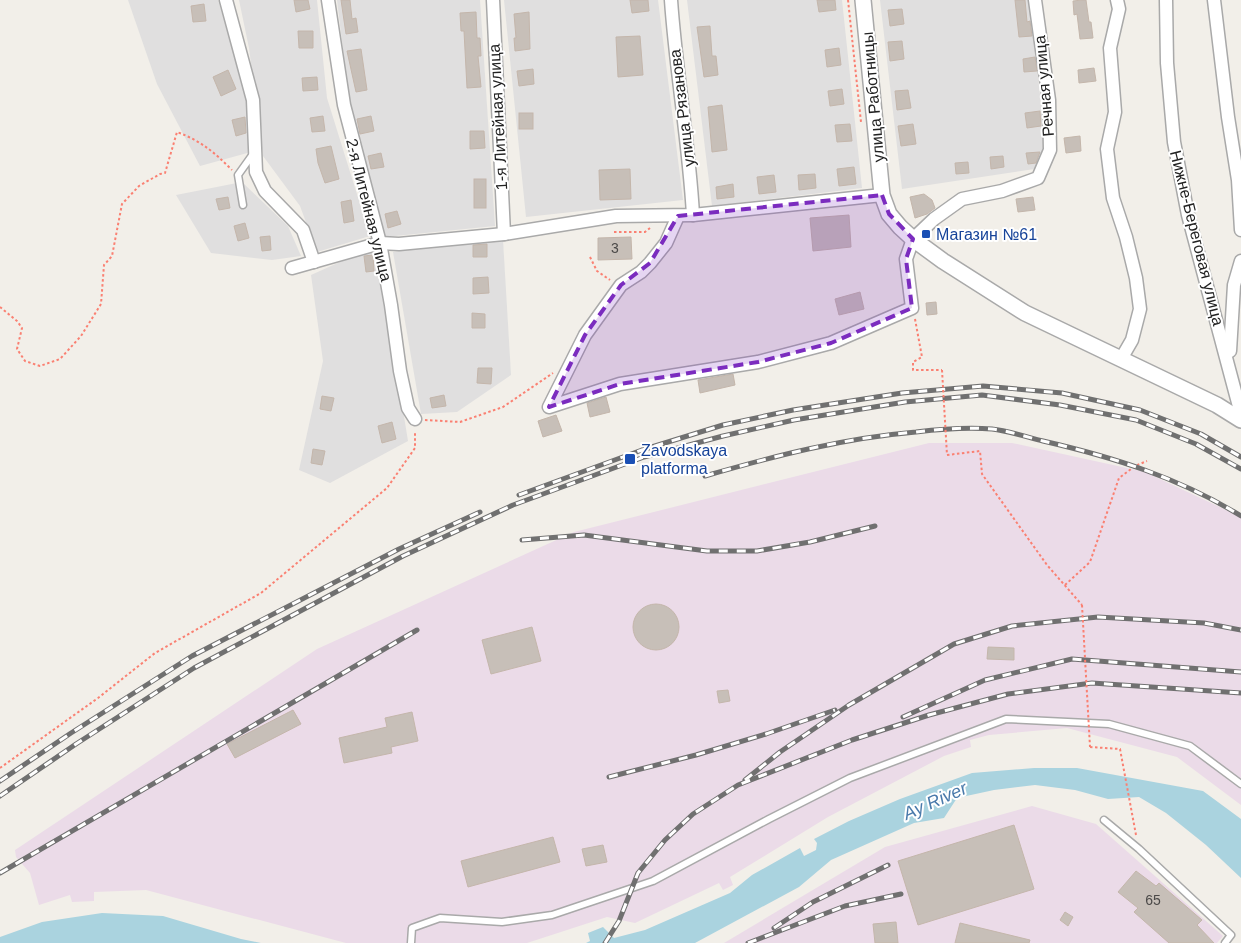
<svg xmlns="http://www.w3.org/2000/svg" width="1241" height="943" viewBox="0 0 1241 943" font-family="Helvetica,sans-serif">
	<rect width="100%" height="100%" fill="#f2efe9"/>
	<g fill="#e0dfdf">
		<path d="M128,0H218L248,101L251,152L200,166L157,84Z"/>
		<path d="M239,0H317L327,98L370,236L317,252L300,206L263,156L249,48Z"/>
		<path d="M337,0H480L495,226L385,237L349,100Z"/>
		<path d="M504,0H658L683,200L526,217Z"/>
		<path d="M687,0H842L862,188L712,206Z"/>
		<path d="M880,0H1029L1047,155L1041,168L902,189Z"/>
		<path d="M242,182L288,226L301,256L272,260L211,253L176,195Z"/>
		<path d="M503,240L511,375L457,412L421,414L393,252L473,241Z"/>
		<path d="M377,250L408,441L330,483L299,470L323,361L311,275L351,257Z"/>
	</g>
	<g fill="#ebdbe8">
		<path d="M929,443H1012L1145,472L1241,517V805L1177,757L1067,728L989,735L970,740L971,747L944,756L828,817L730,877L733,885L723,890L719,883L635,923L607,917L527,943H346L146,890L94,892V901L72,902L70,895L39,905L30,873L16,857L15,850L317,649L574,532Z"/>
		<path d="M1032,806L1096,824L1223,936L1217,943H724L885,847Z"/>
	</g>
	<g fill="#aad3df">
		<path d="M1034,768H1077L1203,791L1241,819V878L1206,845L1166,813L1139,797L1108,799L1075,790L1035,785L994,790L957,798L944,818L914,823L831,860L799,887L695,943H586L590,941L588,933L603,927L614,938L645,930L730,893L752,875L800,848L804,856L816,850L817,843L814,839L849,821L900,799L972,773Z"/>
		<path d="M102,913L163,916L241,939L261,943H0V937L42,922Z"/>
	</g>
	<g fill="#c7bfb8" stroke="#c4b6ab">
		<path d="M294,0H308L310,9L296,12Z"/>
		<path d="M341,0H350L352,19L356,18L358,32L346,34Z"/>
		<path d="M630,0H648L649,11L632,13Z"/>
		<path d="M817,0H835L836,10L819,12Z"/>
		<path d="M1015,0H1025L1027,22L1030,21L1032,36L1019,37Z"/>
		<path d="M1082,0H1086L1089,22H1091L1093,38L1080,39L1077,14L1074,15L1073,1Z"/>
		<path d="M204,4L206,21L193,22L191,6Z"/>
		<path d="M902,9L904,24L890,26L888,10Z"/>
		<path d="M476,12L477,38H480L481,56H478L481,87L467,88L464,31H461L460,13Z"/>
		<path d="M529,12L530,49L515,51L514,38H516L514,14Z"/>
		<path d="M710,26L712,56H716L718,75L704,77L697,27Z"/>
		<path d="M298,31H313V48H299Z"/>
		<path d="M640,36L643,75L618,77L616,37Z"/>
		<path d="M902,41L904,59L890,61L888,42Z"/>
		<path d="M839,48L841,65L827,67L825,50Z"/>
		<path d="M361,49L367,90L356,92L347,51Z"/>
		<path d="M1035,57L1037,71L1024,72L1023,59Z"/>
		<path d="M1094,68L1096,81L1079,83L1078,70Z"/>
		<path d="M533,69L534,84L519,86L517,71Z"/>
		<path d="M228,70L236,89L221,96L213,77Z"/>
		<path d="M317,77L318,90L303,91L302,78Z"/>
		<path d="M842,89L844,104L830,106L828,91Z"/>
		<path d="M908,90L911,108L897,110L895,91Z"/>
		<path d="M722,105L727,150L712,152L708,107Z"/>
		<path d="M1040,111L1041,126L1027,128L1025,113Z"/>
		<rect x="519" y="113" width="14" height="16"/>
		<path d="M323,116L325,131L312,132L310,118Z"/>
		<path d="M371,116L374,131L360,134L357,119Z"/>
		<path d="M245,117L246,133L236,136L232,120Z"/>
		<path d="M850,124L852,141L837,142L835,125Z"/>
		<path d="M913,124L916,144L901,146L898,126Z"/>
		<path d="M470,131H484L485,148L470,149Z"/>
		<path d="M1080,136L1081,151L1066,153L1064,138Z"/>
		<path d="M331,146L339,179L325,183L318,163L316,149Z"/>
		<path d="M1040,152L1036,163L1028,164L1026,153Z"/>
		<path d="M381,153L384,167L371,169L368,156Z"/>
		<path d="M1003,156L1004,167L991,169L990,157Z"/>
		<path d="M968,162L969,173L956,174L955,163Z"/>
		<path d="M854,167L856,184L839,186L837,169Z"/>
		<path d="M630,169L631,199L600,200L599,170Z"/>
		<path d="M815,174L816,188L799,190L798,175Z"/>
		<path d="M774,175L776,192L759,194L757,177Z"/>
		<rect x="474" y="179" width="12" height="29"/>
		<path d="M733,184L734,197L717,199L716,187Z"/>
		<path d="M924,194L932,200L935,208L927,214L915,218L910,197Z"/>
		<path d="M228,197L230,208L219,210L216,199Z"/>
		<path d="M1033,197L1035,210L1018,212L1016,199Z"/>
		<path d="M351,200L354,221L344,223L341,202Z"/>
		<path d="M397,211L401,224L388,228L385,214Z"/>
		<path d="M849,215L851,247L813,251L810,218Z"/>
		<path d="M245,223L249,238L238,241L234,226Z"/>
		<path d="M270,236L271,250L262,251L260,237Z"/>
		<path d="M631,237L632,259L598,260V238Z"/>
		<path d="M487,244V257H473V245Z"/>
		<path d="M373,255L374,271L366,272L364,256Z"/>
		<path d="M488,277L489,293L473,294V278Z"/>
		<path d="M860,292L864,309L839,315L835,299Z"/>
		<path d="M936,302L937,314L927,315L926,303Z"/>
		<path d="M472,313L485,314V328H472Z"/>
		<path d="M478,368H492L491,384L477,383Z"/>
		<path d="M733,374L735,385L700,393L698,380Z"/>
		<path d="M444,395L446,406L432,408L430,398Z"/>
		<path d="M322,396L334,398L331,411L320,409Z"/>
		<path d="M606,397L610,412L590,417L587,403Z"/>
		<path d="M556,415L562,431L543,437L538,421Z"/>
		<path d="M392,422L396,439L382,443L378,426Z"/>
		<path d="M313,449L325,451L322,465L311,463Z"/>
		<circle cx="656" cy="627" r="23"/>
		<path d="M532,627L541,661L491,674L482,640Z"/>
		<path d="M988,647L1014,648V660L987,659Z"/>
		<path d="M728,690L730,701L719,703L717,691Z"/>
		<path d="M293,710L301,724L235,758L227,744Z"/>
		<path d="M412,712L418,741L391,747L392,753L344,763L339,738L387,727L385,718Z"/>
		<path d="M1014,825L1034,889L918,925L898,861Z"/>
		<path d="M553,837L560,862L468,887L461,861Z"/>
		<path d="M603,845L607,862L586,866L582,849Z"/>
		<path d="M1136,871L1156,886L1159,883L1202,920L1197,925L1214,943H1169L1134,912L1138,908L1118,892Z"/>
		<path d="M1065,912L1073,917L1068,926L1060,920Z"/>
		<path d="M896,922L898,943H875L873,924Z"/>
		<path d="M960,923L1030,940L1029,943H955Z"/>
	</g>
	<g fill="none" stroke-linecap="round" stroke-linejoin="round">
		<g stroke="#a9a9a9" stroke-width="9">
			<g id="service">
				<path d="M243,205L238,175L253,154"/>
				<path d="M1104,820L1139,849L1231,935L1225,943"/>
				<path d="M411,943L412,928L440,918L502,922L552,915L653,881L769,819L850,778L1006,719L1109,724L1190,746L1241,784"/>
			</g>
		</g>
		<g stroke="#a9a9a9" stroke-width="15">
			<g id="minor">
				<path d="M226,0L253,100L256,172L265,191L303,230L314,262"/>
				<path d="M328,0L344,105L380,243L391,305L400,371L408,408L415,419"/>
				<path d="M493,0L504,234"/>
				<path d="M671,0C676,72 689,143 693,215"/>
				<path d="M1117,0L1119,9L1110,48L1115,112L1107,149L1113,198L1126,237L1136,278L1140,309L1132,340L1121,359"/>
				<path d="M1166,0L1167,63L1174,142L1188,215L1241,414"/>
				<path d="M1214,0L1228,117L1238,180L1241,230"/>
				<path d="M678,216L666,243L650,263L641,272L621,285L585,335L549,407L620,384L758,362L831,343L912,308L906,259L913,239L934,219L962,199L1002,191L1038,178L1050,150L1049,100L1035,0"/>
				<path d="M292,268L380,243L399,244L504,234L616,216L693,215L882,195"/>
				<path d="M1230,351L1234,285L1241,261"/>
			</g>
		</g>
		<g stroke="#a9a9a9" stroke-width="18">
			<path id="tertiary" d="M863,0L882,195L889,214L900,227L913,239L943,261L1025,313L1217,405L1241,420"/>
		</g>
		<g stroke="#fa8072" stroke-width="2" stroke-dasharray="2.5 2.5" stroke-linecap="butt">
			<path d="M848,0L861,122"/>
			<path d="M614,232H645L650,228"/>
			<path d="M590,257L597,271L610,280"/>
			<path d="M0,307L17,321L22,328L17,349L25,361L40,366L60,359L81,336L101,304L104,265L112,256L122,204L139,186L160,174L165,173L177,132C201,141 214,152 232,170"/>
			<path d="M915,319L922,357L913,362V370H942"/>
			<path d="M425,420L460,422L503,407L553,373"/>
			<path d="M947,455L980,451L982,474L1047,565L1082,605"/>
			<path d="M1065,585L1090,562L1119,478L1135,466L1147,461"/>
			<path d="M1090,747L1120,749L1136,835"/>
			<path d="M0,768L98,698L155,653L261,593L387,488L415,448V431"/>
		</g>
		<use href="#service" stroke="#fff" stroke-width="6"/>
		<use href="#minor" stroke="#fff" stroke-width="12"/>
		<use href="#tertiary" stroke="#fff" stroke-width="15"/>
		<g stroke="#707070" stroke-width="5">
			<g id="rail">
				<path d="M705,476C774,456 844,438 916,432C941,429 967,427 992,429C1009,431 1027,437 1043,441C1113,457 1180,478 1241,516"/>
				<path d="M519,495L642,450L723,425L793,410L902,393L983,386L1062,393L1140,410L1201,434L1241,457"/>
				<path d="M522,540L584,535L707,551H757L810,542L875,526"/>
				<path d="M903,717L985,680L1072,659L1241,672"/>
				<path d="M609,777L696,755L766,734L835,710"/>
				<path d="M745,780L780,752L849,705L954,644L1012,626L1098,617L1204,623L1241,630"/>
				<path d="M0,781L71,733L192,656L399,549L480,512"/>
				<path d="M0,796L76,744L194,668L403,556L513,505L644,457L723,436L794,420L905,402L982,395L1060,405L1136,420L1196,444L1241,469"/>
				<path d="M0,873L417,630"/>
				<path d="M774,928L813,902L888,865"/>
				<path d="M605,943L619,921L638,873L665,840L693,814L738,785L852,740L929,715L1008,694L1092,683L1241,693"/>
				<path d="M748,943L845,906L901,894"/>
			</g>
		</g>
		<use href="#rail" stroke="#fff" stroke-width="3" stroke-dasharray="9" stroke-linecap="butt"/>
		<g stroke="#fa8072" stroke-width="2" stroke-dasharray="2.5 2.5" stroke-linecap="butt">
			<path d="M942,370L947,455"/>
			<path d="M1082,605L1090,747"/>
		</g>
	</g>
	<path fill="#7b2cbf" fill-opacity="0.2" stroke="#7b2cbf" stroke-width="4" stroke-dasharray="10 6" stroke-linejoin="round" d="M882,195L889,214L913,239L906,259L912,308L831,343L758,362L620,384L549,407L585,335L621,285L650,263L678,216Z"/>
	<g fill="#1a4fb4" stroke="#fff" stroke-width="2">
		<rect x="921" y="229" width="10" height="10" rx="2.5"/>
		<rect x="624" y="453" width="12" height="12" rx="2.5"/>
	</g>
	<g text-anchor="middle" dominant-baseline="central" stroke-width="4" stroke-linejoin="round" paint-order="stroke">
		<g font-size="14" fill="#4b4948">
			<text x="615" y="248">3</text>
			<text x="1153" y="900">65</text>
		</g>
		<g font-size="16" fill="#222" stroke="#fff">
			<text transform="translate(1044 86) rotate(-95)">Речная улица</text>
			<text transform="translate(873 97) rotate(-95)">улица Работницы</text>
			<text transform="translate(682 108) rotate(-97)">улица Рязанова</text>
			<text transform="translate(498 117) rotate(-93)">1-я Литейная улица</text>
			<text transform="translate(369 210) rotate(76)">2-я Литейная улица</text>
			<text transform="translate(1197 238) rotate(76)">Нижне-Береговая улица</text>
		</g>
		<g font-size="16" fill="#164399" stroke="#fff" text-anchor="start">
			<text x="936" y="234">Магазин №61</text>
			<text x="641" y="450">Zavodskaya<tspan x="641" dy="18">platforma</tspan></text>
		</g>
		<g font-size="18" font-style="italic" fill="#4a7aab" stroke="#fff">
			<text transform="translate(935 801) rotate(-24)">Ay River</text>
		</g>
	</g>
</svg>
